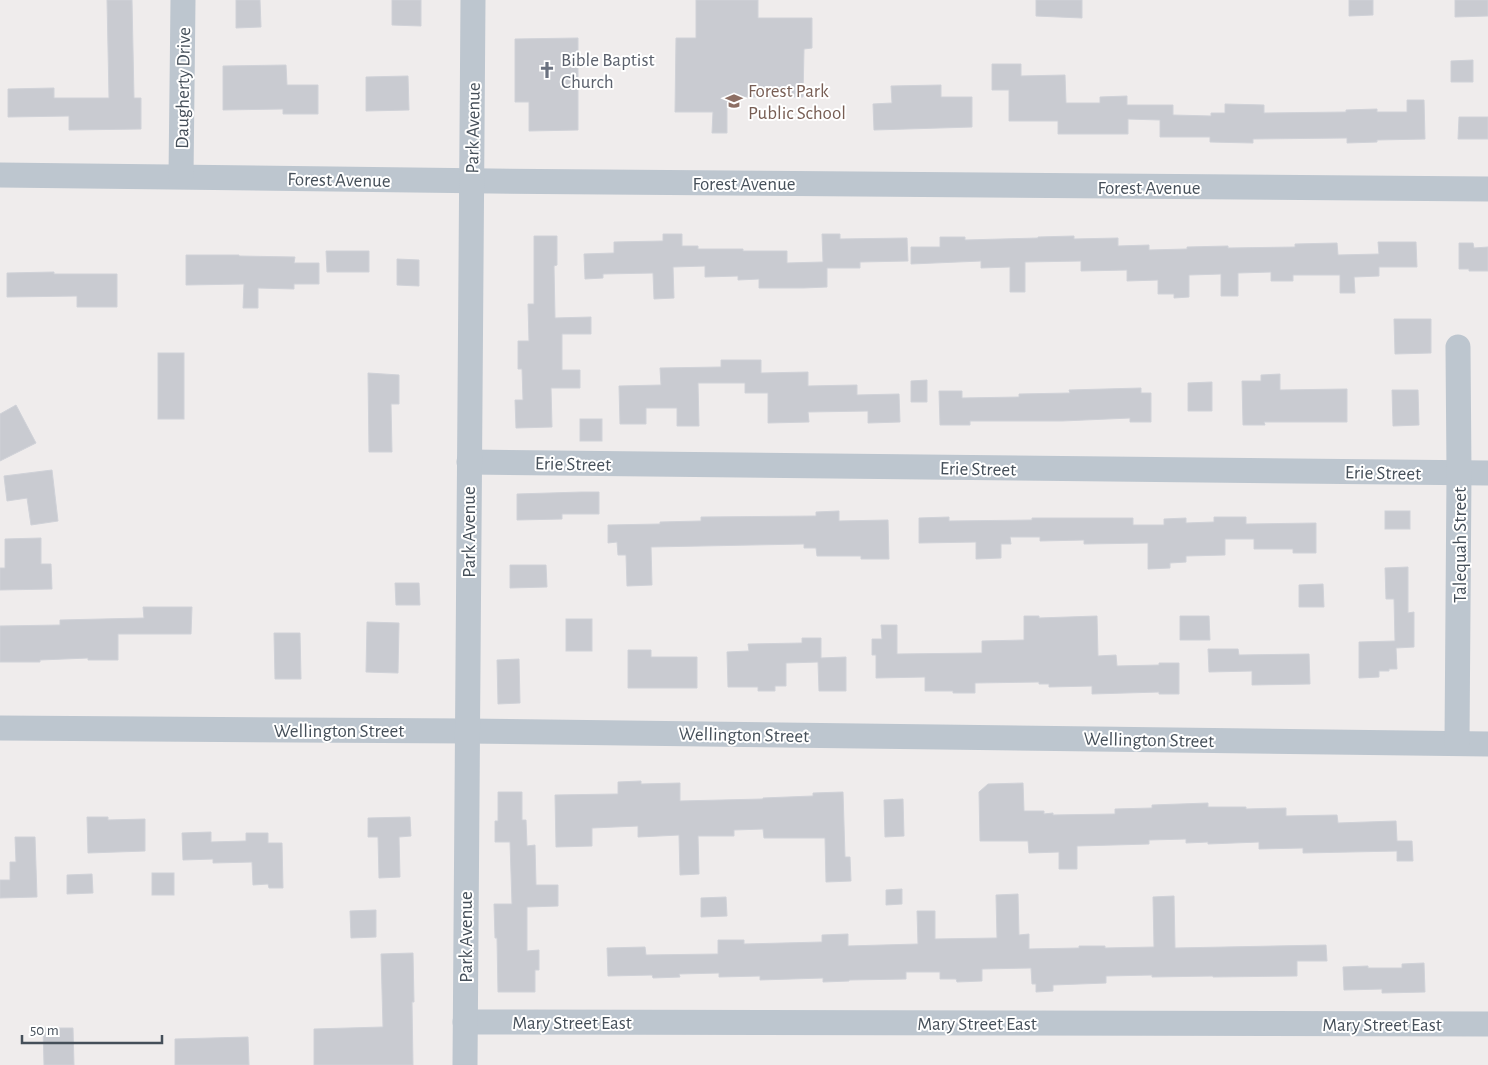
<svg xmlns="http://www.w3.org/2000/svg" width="1488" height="1065" viewBox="0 0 1488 1065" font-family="'Alegreya Sans',sans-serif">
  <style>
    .building { fill: #c9cbd1; stroke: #d0d2d8 }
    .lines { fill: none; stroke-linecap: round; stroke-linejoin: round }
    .minor { stroke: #bdc6cf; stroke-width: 25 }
    .labels { text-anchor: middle; stroke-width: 4; stroke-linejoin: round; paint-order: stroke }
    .worship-label { font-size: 19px; fill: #5b616d; stroke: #fff; text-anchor: start }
    .street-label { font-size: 19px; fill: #454f59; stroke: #fff }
    .education-label { font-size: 19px; fill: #785e54; stroke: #fff; text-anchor: start }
  </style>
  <rect width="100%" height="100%" fill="#efecec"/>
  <g class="building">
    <polygon points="107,0 132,0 134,98 141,98 141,129 69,130 69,116 8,117 8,89 54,88 54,98 109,98"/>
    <polygon points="236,0 260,0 261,27 236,28"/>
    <polygon points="392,0 421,0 421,26 392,25"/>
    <polygon points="696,0 758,0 758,18 812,18 812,48 804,49 803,97 727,97 727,133 712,133 713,112 675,112 676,38 696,38"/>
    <polygon points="1036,0 1082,0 1082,18 1036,16"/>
    <polygon points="1349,0 1373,0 1373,15 1349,16"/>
    <polygon points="1455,0 1488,0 1488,16 1455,17"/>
    <polygon points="578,38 578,130 529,131 529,102 515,102 515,39"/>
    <polygon points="1473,60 1473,82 1451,82 1451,61"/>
    <polygon points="992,64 1021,64 1021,76 1065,75 1066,103 1100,103 1100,97 1127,96 1127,105 1173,105 1173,115 1211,116 1211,113 1225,113 1225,104 1264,105 1264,113 1346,112 1346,110 1377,109 1377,112 1407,112 1407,100 1424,100 1425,139 1377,140 1377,142 1347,143 1347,138 1253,139 1253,143 1210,142 1210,137 1160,137 1160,120 1128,119 1128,134 1058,134 1058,121 1009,121 1009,90 992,90"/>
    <polygon points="286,65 287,85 318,85 318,114 283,114 283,109 223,110 223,66"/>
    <polygon points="408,76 409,110 366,111 366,77"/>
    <polygon points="941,85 941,97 972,97 972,127 874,130 873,104 892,103 891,86"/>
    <polygon points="1459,117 1488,117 1488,139 1458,139"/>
    <polygon points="663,234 682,234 682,246 698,246 698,249 743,249 743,251 787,251 787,263 823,262 822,234 840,234 840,239 907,238 908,261 860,262 860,268 827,268 827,287 803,288 759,288 759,279 738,280 738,276 705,277 705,266 673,267 674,298 654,299 653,273 603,274 603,278 585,279 584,254 614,253 614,242 663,241"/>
    <polygon points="534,236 557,236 557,265 554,266 555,318 591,317 591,334 562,334 562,370 580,370 580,388 551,388 552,427 516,428 515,400 523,400 522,369 518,369 518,341 529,341 528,304 534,304"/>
    <polygon points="1074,236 1074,239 1118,238 1118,246 1149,245 1149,250 1187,249 1187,247 1228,246 1228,248 1295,247 1295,244 1337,243 1338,255 1379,254 1378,242 1416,242 1417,267 1379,267 1379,276 1354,277 1355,293 1340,293 1340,275 1293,275 1293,281 1271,281 1271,272 1238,273 1238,296 1221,296 1221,274 1189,275 1189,297 1174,298 1174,294 1158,294 1158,280 1127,281 1127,270 1081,271 1081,261 1025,262 1025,292 1010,292 1010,267 981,268 981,261 911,264 911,247 940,247 940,237 965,237 965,240 1038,238 1038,237"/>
    <polygon points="1459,243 1473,243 1474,248 1488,247 1488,271 1469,271 1469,269 1459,269"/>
    <polygon points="326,251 369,251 369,272 327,272"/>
    <polygon points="186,255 239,255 239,256 295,257 294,263 319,263 319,284 294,284 294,289 258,288 258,308 243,308 244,284 186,285"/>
    <polygon points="397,259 419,260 419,286 397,285"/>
    <polygon points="54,272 54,274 117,274 117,307 77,307 77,296 7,297 7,273"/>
    <polygon points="1394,319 1431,319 1431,353 1395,354"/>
    <rect x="158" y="353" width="26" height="66"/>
    <polygon points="721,360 761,360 761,373 808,372 808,386 857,385 857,395 899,394 900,422 868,423 868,411 808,412 809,422 768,423 768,393 745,393 745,383 698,383 699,426 677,426 677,408 646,408 646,424 620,424 619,386 661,385 660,368 721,367"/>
    <polygon points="368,373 399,375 399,404 391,404 392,452 369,452"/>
    <polygon points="1280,374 1280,390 1347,389 1347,422 1264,422 1265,425 1243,425 1242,381 1261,381 1261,375"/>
    <polygon points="927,380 927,402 911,402 911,381"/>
    <polygon points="1212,382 1212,411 1188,411 1188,383"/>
    <polygon points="1141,388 1141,393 1151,393 1151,422 1130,422 1130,418 1062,421 970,421 970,425 940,425 939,391 962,391 962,398 1019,397 1019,394 1070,393 1069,390"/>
    <polygon points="1392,390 1418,390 1419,425 1393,426"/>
    <polygon points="16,405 36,443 0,461 0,414"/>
    <rect x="580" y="419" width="22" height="22"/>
    <polygon points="52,470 58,521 31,525 27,498 7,501 4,476"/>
    <polygon points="582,492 599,492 599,514 562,514 562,519 517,520 517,494"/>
    <polygon points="839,511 839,521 888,520 889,559 861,559 861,556 817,556 816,548 804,548 804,544 651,547 652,585 627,586 626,555 618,555 617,542 608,543 608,525 660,524 660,522 701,521 701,517 816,516 816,512"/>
    <rect x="1385" y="511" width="25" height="18"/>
    <polygon points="949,517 949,521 1032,520 1032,518 1133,518 1133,525 1164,525 1164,519 1186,518 1186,523 1214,522 1214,517 1246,517 1246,524 1316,523 1316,553 1293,553 1293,549 1254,549 1254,539 1225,539 1225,555 1186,556 1186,562 1170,563 1170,568 1148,569 1148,543 1084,544 1084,540 1040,541 1040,537 1010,537 1011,544 1001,544 1001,558 976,559 976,542 919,543 919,518"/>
    <polygon points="41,538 41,564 51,564 52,589 0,590 0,568 5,568 5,539"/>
    <polygon points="510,565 546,565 547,587 510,588"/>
    <polygon points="1408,567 1408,613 1414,612 1414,647 1396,648 1397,669 1389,669 1389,671 1379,671 1379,677 1359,678 1359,642 1395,641 1394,599 1386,599 1385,568"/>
    <polygon points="395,583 419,583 420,605 396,605"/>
    <polygon points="1323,584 1324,607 1299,607 1299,585"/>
    <polygon points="143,607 192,607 191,634 118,634 118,660 88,660 88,658 40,660 40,662 0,662 0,626 60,625 60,620 144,618"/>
    <polygon points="1024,616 1039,616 1039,618 1097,616 1098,656 1116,655 1117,666 1159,665 1159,663 1179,663 1179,694 1159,694 1159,692 1092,694 1092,686 1049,687 1049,684 1039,684 1039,682 975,683 975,693 953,693 953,691 925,691 925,677 876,678 876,655 872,655 872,639 882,639 881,625 897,625 897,654 982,653 982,641 1024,640"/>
    <polygon points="1180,616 1209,616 1210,640 1180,640"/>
    <rect x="566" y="619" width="26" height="32"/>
    <polygon points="367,622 399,623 398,673 366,672"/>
    <polygon points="274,633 300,633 301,679 275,679"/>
    <polygon points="802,638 821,638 821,658 846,657 846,691 819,691 818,662 786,663 786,686 775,686 775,691 758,691 758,687 728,687 727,652 749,651 748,644 802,643"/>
    <polygon points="1208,649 1238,649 1239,655 1309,654 1310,684 1252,685 1252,671 1209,672"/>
    <polygon points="628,650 651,650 651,657 697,657 697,688 628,688"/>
    <polygon points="519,659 520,703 498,704 497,660"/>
    <polygon points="641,781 641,784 680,783 680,801 763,799 763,798 813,796 813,793 843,792 845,857 850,857 851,881 826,882 825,838 764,838 763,829 734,830 734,836 698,836 699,874 680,875 679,835 638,837 638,826 592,828 592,846 556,847 555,795 618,794 618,782"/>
    <polygon points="1023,783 1024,811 1044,811 1044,814 1053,813 1053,815 1115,814 1115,809 1152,808 1152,805 1208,803 1208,807 1246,807 1246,809 1286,808 1286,816 1337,815 1338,823 1396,821 1397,841 1412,841 1413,861 1397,861 1397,851 1303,853 1303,848 1259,849 1259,842 1208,844 1208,842 1186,843 1186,839 1149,840 1149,844 1077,846 1077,869 1059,869 1059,852 1029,853 1028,841 980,841 979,792 988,784"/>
    <polygon points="498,792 522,792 522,820 526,820 527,846 535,845 536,885 558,885 558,906 527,907 527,951 539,950 539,970 535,970 535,992 498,992 497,938 495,938 494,904 512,904 510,842 495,842 495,821 498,821"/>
    <polygon points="903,799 904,836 885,837 884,800"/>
    <polygon points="87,817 108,817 108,820 145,819 145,851 88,853"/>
    <polygon points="410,817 411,836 399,837 400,877 379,878 378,837 368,837 368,818"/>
    <polygon points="211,832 211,842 246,841 246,833 268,833 268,843 282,843 283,888 269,888 268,884 253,885 252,862 213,863 213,859 183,860 182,833"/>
    <polygon points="15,837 35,837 37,897 0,898 0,880 10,880 10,862 16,862"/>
    <rect x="152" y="873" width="22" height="22"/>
    <polygon points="92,874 93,893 67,894 67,875"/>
    <polygon points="902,889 902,904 886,905 886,890"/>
    <polygon points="1018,894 1019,935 1029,934 1029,949 1079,948 1079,946 1105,946 1105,948 1154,947 1153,897 1174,896 1175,948 1326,945 1327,961 1297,961 1297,976 1213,977 1213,976 1152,977 1152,975 1106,976 1106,983 1053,985 1053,991 1036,992 1036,984 1032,984 1031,968 982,969 982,981 957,982 956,979 940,979 940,972 906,972 906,979 849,980 849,981 823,982 823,978 760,980 760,976 719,977 719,973 679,974 680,977 653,978 652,975 608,976 607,948 645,947 646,955 718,954 718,940 744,940 744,944 822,942 822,935 848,934 848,946 918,944 917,911 935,911 935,939 997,938 996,895"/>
    <polygon points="726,897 727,916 701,917 701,898"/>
    <polygon points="376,910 376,937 351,938 350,911"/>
    <polygon points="413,953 414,1002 412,1002 413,1065 314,1065 314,1029 383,1027 381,954"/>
    <polygon points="1424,963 1425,992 1382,993 1382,989 1344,990 1343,967 1368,966 1368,968 1402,968 1402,964"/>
    <polygon points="43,1028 73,1028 74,1065 44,1065"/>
    <polygon points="248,1037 249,1065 175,1065 175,1039"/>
  </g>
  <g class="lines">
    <g class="minor">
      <polyline points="0,175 492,181 1488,189"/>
      <polyline points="181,176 183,0"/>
      <polyline points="469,462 1488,473"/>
      <polyline points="0,728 467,731 1488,744"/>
      <polyline points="1457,743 1459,473 1458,347"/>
      <polyline points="465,1022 1488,1024"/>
      <polyline points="465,1065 473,0"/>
    </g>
  </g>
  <defs>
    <g id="church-bare" transform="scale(1.35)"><path d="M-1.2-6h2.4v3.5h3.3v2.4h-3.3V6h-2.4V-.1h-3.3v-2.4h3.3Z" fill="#6b7280" stroke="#fff" stroke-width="2.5" paint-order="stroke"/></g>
    <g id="school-bare" transform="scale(1.35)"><path d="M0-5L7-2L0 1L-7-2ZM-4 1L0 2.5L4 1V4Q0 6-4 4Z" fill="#8d6e63" stroke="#fff" stroke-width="2.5" paint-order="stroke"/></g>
  </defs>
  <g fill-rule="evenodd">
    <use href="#church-bare" x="547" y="70"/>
    <use href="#school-bare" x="734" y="101"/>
  </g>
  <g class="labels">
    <g class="worship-label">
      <text x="561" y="66">Bible Baptist<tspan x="561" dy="22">Church</tspan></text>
    </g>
    <g class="street-label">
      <text transform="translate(182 88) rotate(-89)" y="7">Daugherty Drive</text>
      <text transform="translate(472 128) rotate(-89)" y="7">Park Avenue</text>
      <text transform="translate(339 179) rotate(1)" y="7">Forest Avenue</text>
      <text x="744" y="190">Forest Avenue</text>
      <text x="1149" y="194">Forest Avenue</text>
      <text transform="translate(573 463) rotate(1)" y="7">Erie Street</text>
      <text transform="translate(978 468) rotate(1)" y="7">Erie Street</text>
      <text transform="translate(1383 472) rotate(1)" y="7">Erie Street</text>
      <text transform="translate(468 532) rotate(-90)" y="7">Park Avenue</text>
      <text transform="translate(1459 545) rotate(-90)" y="7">Talequah Street</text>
      <text x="339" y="737">Wellington Street</text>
      <text transform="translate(744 734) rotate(1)" y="7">Wellington Street</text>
      <text transform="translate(1149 739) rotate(1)" y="7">Wellington Street</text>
      <text transform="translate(465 937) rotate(-90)" y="7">Park Avenue</text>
      <text x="572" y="1029">Mary Street East</text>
      <text x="977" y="1030">Mary Street East</text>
      <text x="1382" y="1031">Mary Street East</text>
    </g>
    <g class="education-label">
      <text x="748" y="97">Forest Park<tspan x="748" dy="22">Public School</tspan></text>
    </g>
  </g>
  <path d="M22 1035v8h140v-8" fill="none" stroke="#454f59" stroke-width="2.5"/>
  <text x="30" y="1035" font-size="15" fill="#454f59" stroke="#ffffff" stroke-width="4" paint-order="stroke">50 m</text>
</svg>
